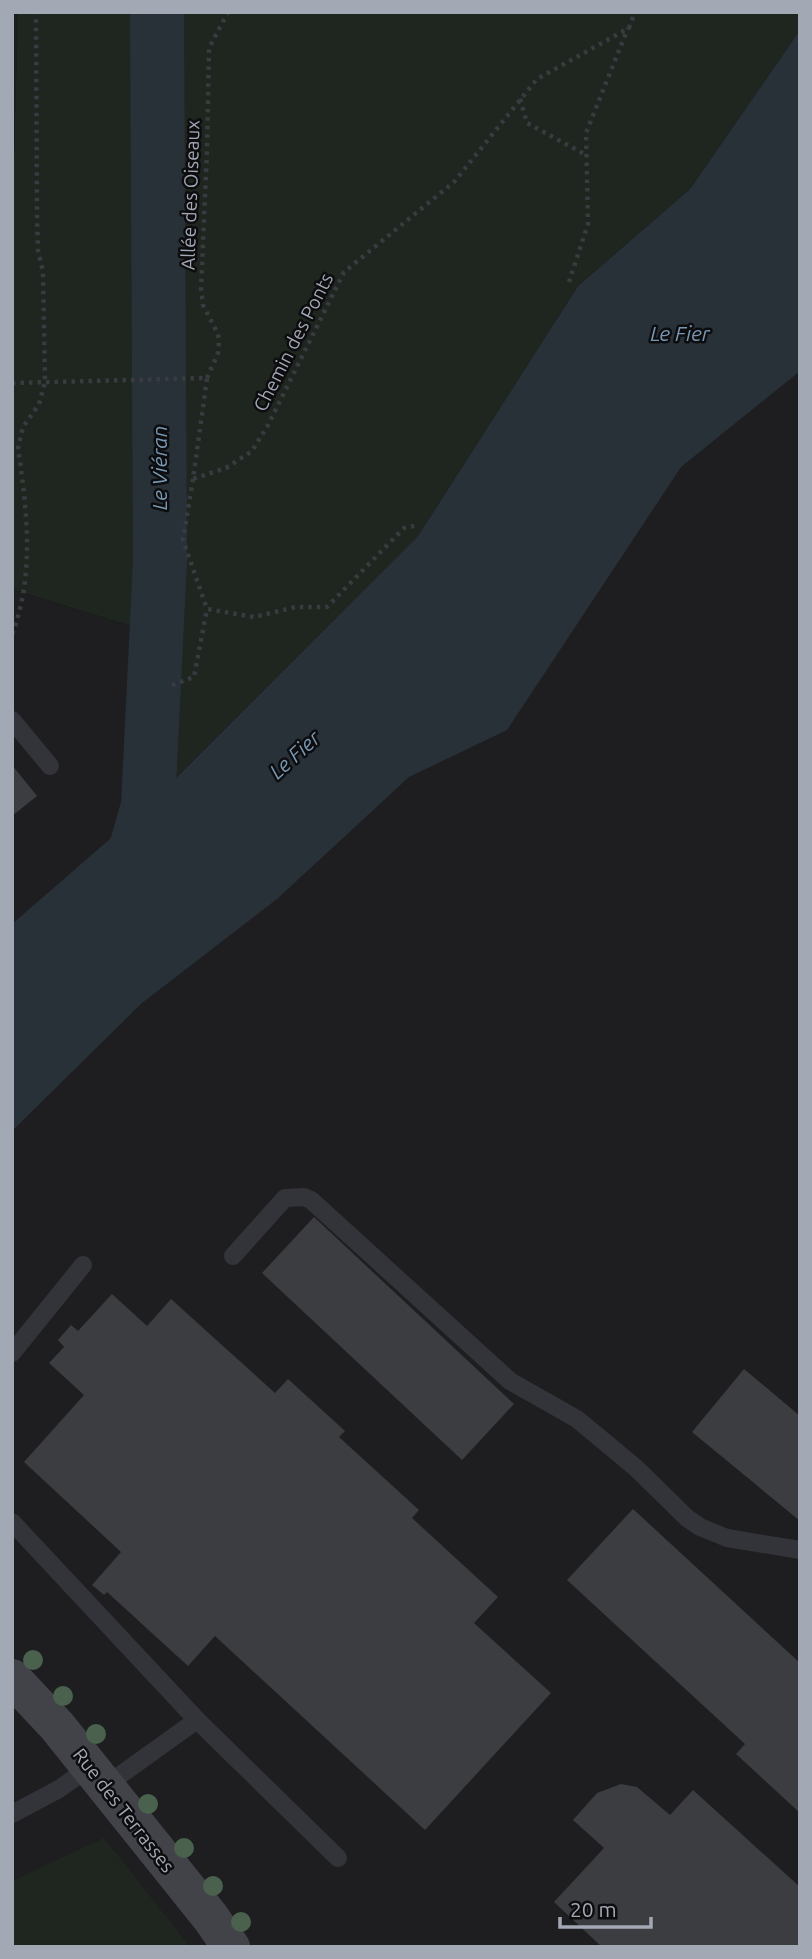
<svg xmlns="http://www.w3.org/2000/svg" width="812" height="1959" viewBox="0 0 812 1959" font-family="Ubuntu,sans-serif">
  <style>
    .built { fill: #1e1e21 }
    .green { fill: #1e261f }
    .water { fill: #283138 }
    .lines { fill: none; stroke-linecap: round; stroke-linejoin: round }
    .river { stroke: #283138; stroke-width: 54 }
    .building { fill: #3c3d41 }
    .path { stroke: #393b40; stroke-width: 4.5; stroke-dasharray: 3.5 5; stroke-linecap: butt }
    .lane { stroke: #333439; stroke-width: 18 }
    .secondary { stroke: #414349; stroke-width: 38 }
    .tree { fill: #4a614d }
    .labels { text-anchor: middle; stroke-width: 5; stroke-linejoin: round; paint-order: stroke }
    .street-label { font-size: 19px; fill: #a3a8b5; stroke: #0d0d0f }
    .water-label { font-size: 21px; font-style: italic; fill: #7797b2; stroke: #0d0d0f }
  </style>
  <rect width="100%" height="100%" fill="#121214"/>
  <g class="built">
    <polygon points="12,12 18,12 12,228"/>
    <polygon points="800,361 800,1947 12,1947 12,589 153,633 153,799 418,536"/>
  </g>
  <g class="green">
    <polygon points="18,12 800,12 800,30 690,189 578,286 418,536 153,800 153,633 12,589 12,228"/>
    <polygon points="104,1838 190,1947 12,1947 12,1881"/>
  </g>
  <polygon class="water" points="800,30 800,371 681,467 507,730 409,777 277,899 142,1003 12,1131 12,924 148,806 418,536 578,286 690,189"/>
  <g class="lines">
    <polyline class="river" points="128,876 148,806 160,560 157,12"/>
  </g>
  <g class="building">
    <polygon points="12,765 37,796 12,816"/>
    <polygon points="314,1217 514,1404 462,1460 262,1273"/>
    <polygon points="112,1294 147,1326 171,1299 275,1393 288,1379 345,1431 339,1437 419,1510 412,1518 498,1597 474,1623 551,1693 425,1830 215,1636 188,1666 107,1592 104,1595 92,1585 121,1552 24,1462 84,1395 49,1363 64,1347 58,1340 71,1325 78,1331"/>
    <polygon points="744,1369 800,1416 800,1521 692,1432"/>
    <polygon points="633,1509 800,1663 800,1813 736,1754 745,1744 567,1580"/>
    <polygon points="621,1784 637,1787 670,1815 693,1790 736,1829 800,1887 800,1947 602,1947 554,1902 604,1848 573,1820 597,1793"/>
  </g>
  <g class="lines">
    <g class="path">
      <polyline points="520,99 527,123 586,155"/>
      <polyline points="569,282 588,224 586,133 628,28"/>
      <polyline points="207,378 218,353 219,342 218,334 203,305 201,289 207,150 209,48 228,12"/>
      <polyline points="12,383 207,378 193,479 226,468 252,451 268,425 344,272 454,182 537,79 629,28 635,12"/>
      <polyline points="193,479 183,540 207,609 254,617 296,607 327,607 404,528 419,525"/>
      <path d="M 12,634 C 35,575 27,510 18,448 L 23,427 L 39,404 L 45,382 L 43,272 L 38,250 L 37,218 L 36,12"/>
      <polyline points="172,685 194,677 207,609"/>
    </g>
    <g class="lane">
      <polyline points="12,720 50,766"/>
      <polyline points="233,1256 285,1198 304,1197 311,1200 510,1381 577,1419 636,1468 687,1518 700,1527 727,1538 800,1550"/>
      <polyline points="12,1353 83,1265"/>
      <polyline points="12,1522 197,1720"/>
      <polyline points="105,1786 197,1720 338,1858"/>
      <polyline points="12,1814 59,1789 90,1767"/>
    </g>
    <polyline class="secondary" points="12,1678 57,1726 211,1918 231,1947"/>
  </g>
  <g class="tree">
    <circle cx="33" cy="1660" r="10"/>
    <circle cx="63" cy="1696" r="10"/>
    <circle cx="96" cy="1734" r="10"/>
    <circle cx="148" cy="1804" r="10"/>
    <circle cx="184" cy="1848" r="10"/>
    <circle cx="213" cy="1886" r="10"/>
    <circle cx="241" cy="1922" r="10"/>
  </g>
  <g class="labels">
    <g class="street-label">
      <text transform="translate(190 195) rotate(-88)" y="7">Allée des Oiseaux</text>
      <text transform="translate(293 342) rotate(-63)" y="7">Chemin des Ponts</text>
      <text transform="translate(124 1810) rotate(52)" y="7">Rue des Terrasses</text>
    </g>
    <g class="water-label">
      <text x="680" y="341">Le Fier</text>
      <text transform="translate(160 468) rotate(-90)" y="7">Le Viéran</text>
      <text transform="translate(295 755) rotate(-42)" y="7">Le Fier</text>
    </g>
  </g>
  <rect width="812" height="1959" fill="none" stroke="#a3a8b5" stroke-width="28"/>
  <path d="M560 1917v10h91v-10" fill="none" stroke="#a3a8b5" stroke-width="3.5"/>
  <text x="570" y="1917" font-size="21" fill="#a3a8b5" stroke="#0d0d0f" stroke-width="5" paint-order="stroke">20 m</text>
</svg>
